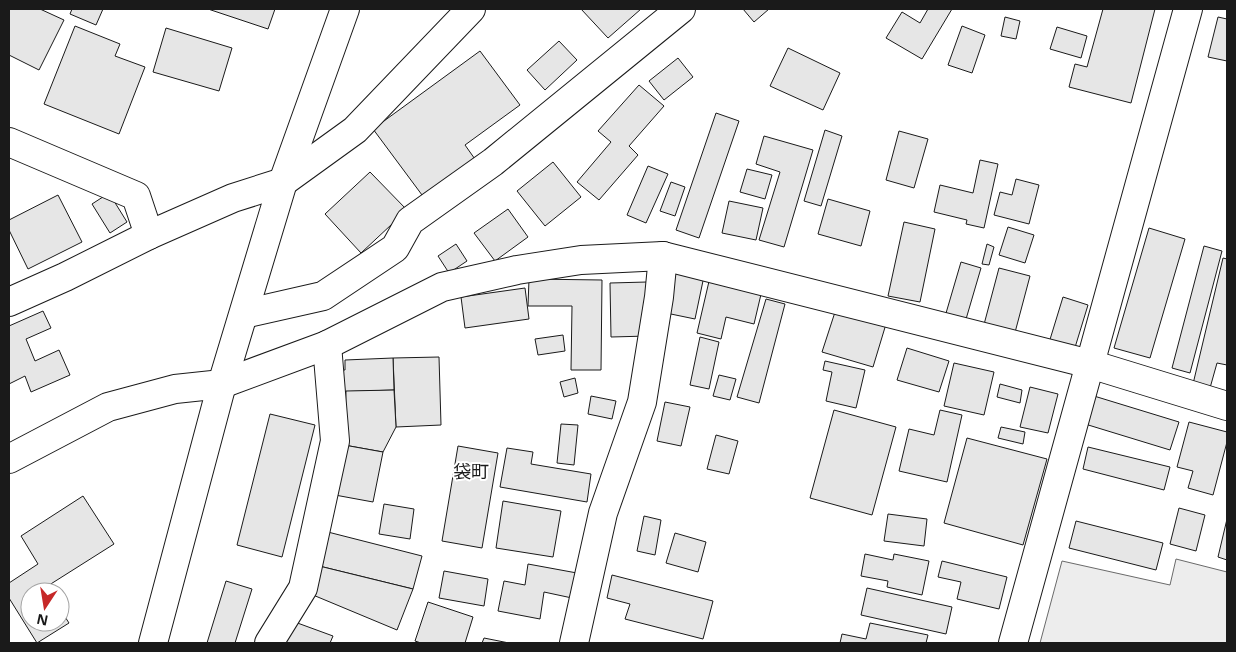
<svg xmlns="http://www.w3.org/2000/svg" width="1236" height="652" viewBox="0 0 1236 652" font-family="'Noto Sans','Noto Sans JP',sans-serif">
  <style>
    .built { fill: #ededed; stroke: #6a6a6a }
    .building { fill: #e6e6e6; stroke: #1a1a1a }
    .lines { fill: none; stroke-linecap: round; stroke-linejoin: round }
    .minor-casing { stroke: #1a1a1a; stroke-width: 30 }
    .minor { stroke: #fff; stroke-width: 28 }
    .labels { text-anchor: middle; stroke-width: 4; stroke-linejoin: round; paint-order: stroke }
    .quarter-label { font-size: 18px; fill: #1a1a1a; stroke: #fff }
  </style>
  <rect width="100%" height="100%" fill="#fff"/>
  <polygon class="built" points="1176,559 1227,572 1227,643 1040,643 1062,561 1170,585"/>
  <g class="building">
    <polygon points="9,9 40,9 64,20 39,70 9,55"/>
    <polygon points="72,9 103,9 96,25 70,14"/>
    <polygon points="208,9 275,9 268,29"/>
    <polygon points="581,9 641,9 608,38"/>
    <polygon points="743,9 769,9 754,22"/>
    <polygon points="928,9 952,9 922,59 886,38 902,12 920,23"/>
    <polygon points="1103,9 1155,9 1131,103 1069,87 1075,64 1087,67"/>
    <polygon points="1005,17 1020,21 1016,39 1001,36"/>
    <polygon points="1218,17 1227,19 1227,61 1208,57"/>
    <polygon points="75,26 120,44 115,56 145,67 119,134 44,104"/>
    <polygon points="962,26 985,35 972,73 948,65"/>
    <polygon points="1057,27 1087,36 1081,58 1050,49"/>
    <polygon points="166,28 232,48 219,91 153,72"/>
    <polygon points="559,41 577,60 545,90 527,70"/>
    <polygon points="788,48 840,73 823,110 770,86"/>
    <polygon points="480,51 520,105 465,145 477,162 425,199 373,129"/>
    <polygon points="678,58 693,77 664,100 649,81"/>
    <polygon points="639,85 664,106 629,146 638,155 599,200 577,182 611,142 598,131"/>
    <polygon points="716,113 739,121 699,238 676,230"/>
    <polygon points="825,130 842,136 821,206 804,201"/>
    <polygon points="899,131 928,139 914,188 886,180"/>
    <polygon points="764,136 813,150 784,247 759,240 780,172 756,164"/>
    <polygon points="980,160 998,164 984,228 966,224 967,220 934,212 940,185 973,193"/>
    <polygon points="553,162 581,197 545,226 517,191"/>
    <polygon points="648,166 668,174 646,223 627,215"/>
    <polygon points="747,169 772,175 765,199 740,192"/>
    <polygon points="370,172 407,210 361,253 325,214"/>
    <polygon points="1016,179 1039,185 1029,224 994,215 1000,192 1012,195"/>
    <polygon points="671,182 685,187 675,216 660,211"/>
    <polygon points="109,193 127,222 110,233 92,204"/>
    <polygon points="58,195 82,242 28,269 9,230 9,220"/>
    <polygon points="828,199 870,211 861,246 818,234"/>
    <polygon points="729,201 763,208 756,240 722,233"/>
    <polygon points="508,209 528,237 495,261 474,233"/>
    <polygon points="904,222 935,229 920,302 888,296"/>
    <polygon points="1008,227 1034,235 1025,263 999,255"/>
    <polygon points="1149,228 1185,239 1150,358 1114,348"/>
    <polygon points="456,244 467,261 449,273 438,256"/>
    <polygon points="987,244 994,247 989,265 982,264"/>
    <polygon points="1204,246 1222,251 1190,373 1172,368"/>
    <polygon points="1223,258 1227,259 1227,365 1217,363 1210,388 1193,384"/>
    <polygon points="961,262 981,268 964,326 944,320"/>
    <polygon points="999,268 1030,276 1013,340 982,332"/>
    <polygon points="675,269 704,276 695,319 666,313"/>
    <polygon points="710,277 762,290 754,324 726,317 721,339 697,333"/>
    <polygon points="529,279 602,280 601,370 571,370 572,306 528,306"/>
    <polygon points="647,282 648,336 611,337 610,283"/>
    <polygon points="525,288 529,319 465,328 461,297"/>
    <polygon points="1063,297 1088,305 1073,354 1048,346"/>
    <polygon points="766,299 785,304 759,403 737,397"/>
    <polygon points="836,309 886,324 873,367 822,352"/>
    <polygon points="43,311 51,328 26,339 35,361 59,350 70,375 31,392 25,376 9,384 9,326"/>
    <polygon points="563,335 565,351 538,355 535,339"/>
    <polygon points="700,337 719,342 709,389 690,385"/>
    <polygon points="907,348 949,361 939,392 897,380"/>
    <polygon points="439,357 441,425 396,427 393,358"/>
    <polygon points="393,358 394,390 335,392 334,370 345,370 345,360"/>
    <polygon points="825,361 865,370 856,408 826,401 832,372 823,370"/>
    <polygon points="954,363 994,372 984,415 944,406"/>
    <polygon points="719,375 736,379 730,400 713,396"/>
    <polygon points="575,378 578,393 564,397 560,382"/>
    <polygon points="1000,384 1022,390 1020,403 997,397"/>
    <polygon points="1030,387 1058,394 1048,433 1020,427"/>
    <polygon points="394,390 396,427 383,452 344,445 346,391"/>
    <polygon points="591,396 616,401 612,419 588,414"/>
    <polygon points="1094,396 1179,422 1170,450 1085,424"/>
    <polygon points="665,402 690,407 681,446 657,441"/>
    <polygon points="834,410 896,427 872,515 810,498"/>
    <polygon points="940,410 962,415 947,482 899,471 909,429 934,435"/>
    <polygon points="270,414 315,425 282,557 237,545"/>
    <polygon points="1189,422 1227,432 1227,442 1213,495 1188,488 1193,471 1177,467"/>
    <polygon points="561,424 578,425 574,465 557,463"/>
    <polygon points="1001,427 1025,432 1023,444 998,438"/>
    <polygon points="716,435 738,441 729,474 707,469"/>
    <polygon points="967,438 1047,459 1023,545 944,523"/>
    <polygon points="344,445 383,452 373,502 324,493"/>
    <polygon points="458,446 498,453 482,548 442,541"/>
    <polygon points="1088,447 1170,467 1164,490 1083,469"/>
    <polygon points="507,448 533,452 531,464 591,474 587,502 500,487"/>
    <polygon points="83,496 114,544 46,587 49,592 30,592 30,622 60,622 60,609 69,623 37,643 9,598 9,583 38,564 21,536"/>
    <polygon points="503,501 561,511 553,557 496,548"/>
    <polygon points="384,504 414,509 410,539 379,534"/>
    <polygon points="1179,508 1205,515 1196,551 1170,544"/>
    <polygon points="888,514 927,519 924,546 884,541"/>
    <polygon points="644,516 661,520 655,555 637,551"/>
    <polygon points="1227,519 1227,560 1218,557"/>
    <polygon points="1076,521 1163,543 1156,570 1069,548"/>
    <polygon points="320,530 422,556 413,589 311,564"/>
    <polygon points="675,533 706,542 698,572 666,563"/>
    <polygon points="865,554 893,560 894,554 929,561 922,595 887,587 888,581 861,576"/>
    <polygon points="942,561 1007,577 999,609 957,599 961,582 938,577"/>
    <polygon points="311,564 413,589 397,630 301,590"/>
    <polygon points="528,564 577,573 572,598 544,592 540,619 498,611 504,581 525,585"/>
    <polygon points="444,571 488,579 484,606 439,598"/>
    <polygon points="612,575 713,601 703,639 625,619 630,604 607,598"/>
    <polygon points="226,581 252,589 235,643 207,643"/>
    <polygon points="867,588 952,607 946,634 861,615"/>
    <polygon points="428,602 473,617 465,643 421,643 415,641"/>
    <polygon points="292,621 333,636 330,643 284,643"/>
    <polygon points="870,623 928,635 926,643 840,643 842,634 866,639"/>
    <polygon points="484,638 509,643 482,643"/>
  </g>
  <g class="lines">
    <g class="minor-casing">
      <g id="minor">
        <polyline points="9,142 136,196 149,235"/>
        <polyline points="9,302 65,277 149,235 233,198 283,182 355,130 471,9"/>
        <polyline points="244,314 323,296 395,248 410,221 493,162 681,9"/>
        <polyline points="9,459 108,407 175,389 222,384 327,345 442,287 517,270 581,260 663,256 1090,364 1227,406"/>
        <polyline points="153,643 222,384 283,182 345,9"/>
        <polyline points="269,643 303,588 335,441 327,345"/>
        <polyline points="574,643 603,513 642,402 659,297 663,256"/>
        <polyline points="1013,643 1188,9"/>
      </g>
    </g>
    <use href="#minor" class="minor"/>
  </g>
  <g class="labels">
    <g class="quarter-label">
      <text x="471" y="478">袋町</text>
    </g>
  </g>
  <rect width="1236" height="652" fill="none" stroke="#1a1a1a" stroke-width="20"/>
  <g transform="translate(45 607) rotate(192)"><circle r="24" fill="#ffffff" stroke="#a3a3a3"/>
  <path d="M0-4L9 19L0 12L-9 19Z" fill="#c62828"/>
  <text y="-8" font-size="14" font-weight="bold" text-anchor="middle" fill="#1a1a1a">N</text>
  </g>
</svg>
